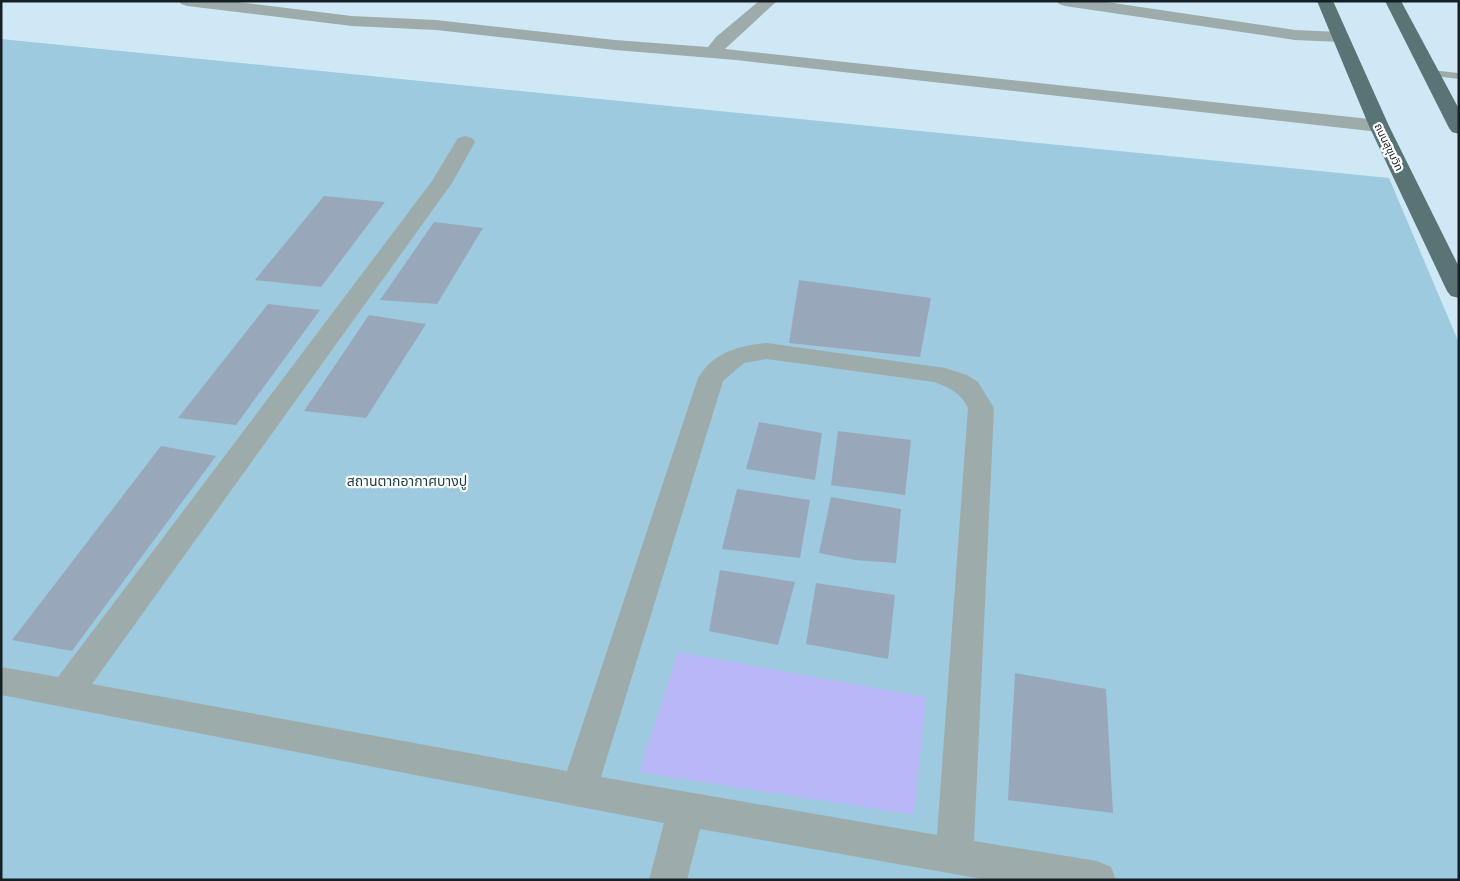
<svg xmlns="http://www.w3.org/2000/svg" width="1460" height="881" viewBox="0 0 1460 881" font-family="Commissioner,'Noto Sans Thai',sans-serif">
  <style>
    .green { fill: #9dcade }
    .water { fill: #b8b8f8 }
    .building { fill: #99a7bb }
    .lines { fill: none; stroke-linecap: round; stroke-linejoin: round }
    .service { fill: #9eabab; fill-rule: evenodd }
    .minor { fill: #9eabab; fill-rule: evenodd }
    .trunk { fill: #597474; fill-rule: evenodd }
    .labels { text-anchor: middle; stroke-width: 4.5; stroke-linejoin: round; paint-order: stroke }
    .far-street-label { font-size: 11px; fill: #162024; stroke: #fff }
    .park-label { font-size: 14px; fill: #173b49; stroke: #fff }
  </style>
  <rect width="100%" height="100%" fill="#cee9f5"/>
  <polygon class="green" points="1,39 1389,178 1459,343 1459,880 1,880"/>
  <polygon class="water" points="678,652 926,697 914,815 639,772"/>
  <g class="building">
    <polygon points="324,196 385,202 321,287 255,280"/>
    <polygon points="434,222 483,228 437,304 380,300"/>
    <polygon points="799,280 931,298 920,357 789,343"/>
    <polygon points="268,304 320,310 236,425 178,418"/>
    <polygon points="369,315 426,324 366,418 304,411"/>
    <polygon points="759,422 822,433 815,480 746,469"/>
    <polygon points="838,431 911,440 905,495 831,485"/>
    <polygon points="161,446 216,456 72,651 12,640"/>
    <polygon points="737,489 810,500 800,558 722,549"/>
    <polygon points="831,497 901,509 896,563 855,560 819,553"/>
    <polygon points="720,570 795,582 778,645 709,631"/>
    <polygon points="816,583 895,595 888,659 806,644"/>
    <polygon points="1015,673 1106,689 1113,813 1008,800"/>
  </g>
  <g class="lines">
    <polygon class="service" points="1430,70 1459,73 1459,79 1426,75 1425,73"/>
    <g class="minor">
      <polygon points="179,1 230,1 352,16 436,20 615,40 708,47 716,37 759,1 777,1 725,49 1379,120 1386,122 1389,126 1386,130 1379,132 736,60 615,50 436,30 352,26 187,6 181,4"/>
      <polygon points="1057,1 1100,1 1295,30 1340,32 1346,33 1349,37 1346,41 1340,42 1295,40 1065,6 1059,4"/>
      <path d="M 465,136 L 472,138 L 475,142 L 452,183 L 92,684 L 567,771 L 698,378 C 714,352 738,346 767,343 L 945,368 L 967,375 L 978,382 L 994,408 L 974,841 L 1097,861 L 1111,867 L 1116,880 L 988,880 L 700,829 L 687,880 L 649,880 L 664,823 L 1,695 L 1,667 L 58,677 L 432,181 L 458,138 ZM 767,359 L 934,382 C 949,387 961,393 968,408 L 937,835 L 601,777 L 723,381 L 744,363 Z"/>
    </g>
    <g class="trunk">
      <polygon points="1317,1 1333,1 1389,126 1459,267 1459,298 1451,296 1447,291 1369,126"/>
      <polygon points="1385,1 1401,1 1459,109 1459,134 1452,132 1449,128"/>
    </g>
  </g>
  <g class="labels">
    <g class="far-street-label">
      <text transform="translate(1389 147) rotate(64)" y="4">ถนนสุขุมวิท</text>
    </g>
    <g class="park-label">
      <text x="407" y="486">สถานตากอากาศบางปู</text>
    </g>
  </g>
  <rect width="1460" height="881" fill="none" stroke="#162024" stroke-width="5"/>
</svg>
